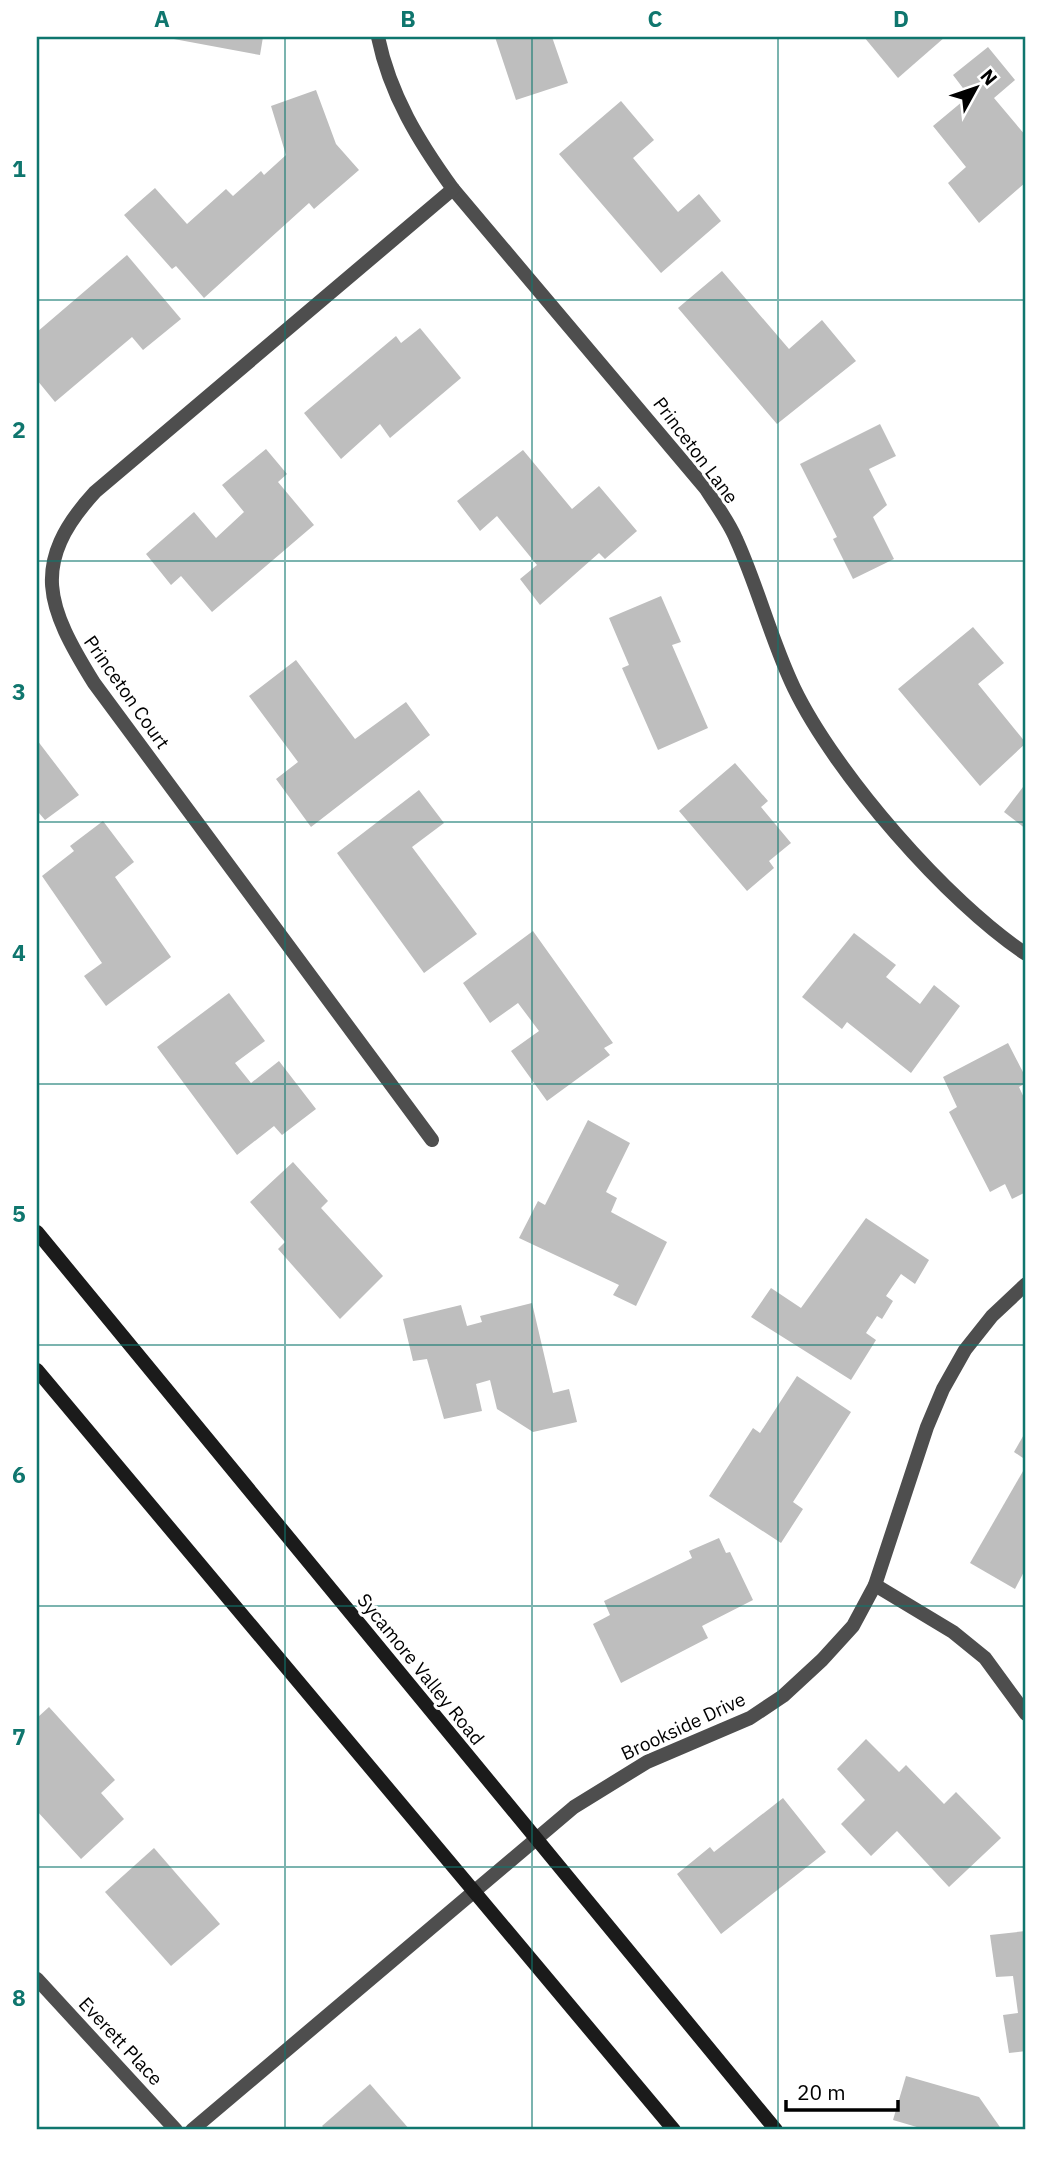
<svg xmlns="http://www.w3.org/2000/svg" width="1063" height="2167" viewBox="0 0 1063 2167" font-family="'IBM Plex Sans',sans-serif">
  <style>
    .building { fill: #bebebe }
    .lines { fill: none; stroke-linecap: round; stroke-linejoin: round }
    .street { stroke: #4e4e4e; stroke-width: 14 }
    .secondary { stroke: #1b1b1b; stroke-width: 14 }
    .grid { fill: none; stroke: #0f766e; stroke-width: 2; stroke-opacity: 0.55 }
    .labels { text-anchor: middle; stroke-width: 6; stroke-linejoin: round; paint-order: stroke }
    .street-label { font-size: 19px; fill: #000; stroke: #fff }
    .neatline { fill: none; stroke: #0f766e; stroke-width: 2.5 }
    .grid-label { font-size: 23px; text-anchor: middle; font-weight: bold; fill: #0f766e }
  </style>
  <rect width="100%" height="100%" fill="#fff"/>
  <g class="building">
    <polygon points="163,37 263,37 260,55"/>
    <polygon points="495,37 552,37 568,83 516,100"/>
    <polygon points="864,37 945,37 898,78"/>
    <polygon points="988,47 1015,80 994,98 1026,136 1026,182 979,223 948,183 966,167 933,126 969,96 953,75"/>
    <polygon points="316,90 336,144 359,170 314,209 309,203 204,298 176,266 172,269 124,215 155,188 187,224 226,189 233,196 261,171 264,175 286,155 271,106"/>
    <polygon points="621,101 654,140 633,158 678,212 699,194 721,221 661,273 559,154"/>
    <polygon points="127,255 181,319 143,350 132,337 55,402 37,380 37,332"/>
    <polygon points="722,271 789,349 822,320 856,361 777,424 678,308"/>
    <polygon points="420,328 461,378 390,438 380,424 341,459 304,413 396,336 401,343"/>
    <polygon points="880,424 896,456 869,469 887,505 873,517 894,559 853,579 833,539 837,537 800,464"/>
    <polygon points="266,449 287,474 278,482 314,525 212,612 181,576 171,585 146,554 194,512 216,538 244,512 222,485"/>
    <polygon points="523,450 572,509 599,486 637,531 605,559 599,553 540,605 520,579 537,565 497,516 480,531 457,501"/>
    <polygon points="661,596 681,642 672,645 708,728 658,750 622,668 629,665 609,618"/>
    <polygon points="973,627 1004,663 978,684 1026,743 980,786 898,689"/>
    <polygon points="296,660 355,739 406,702 430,735 311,827 276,779 298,762 249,696"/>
    <polygon points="37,740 79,795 45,820 39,813 37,815"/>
    <polygon points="735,763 768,801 761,807 791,843 769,861 774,868 747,891 679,811"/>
    <polygon points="1026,783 1026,829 1004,812"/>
    <polygon points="419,790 444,823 412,847 477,934 424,973 337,853"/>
    <polygon points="103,821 134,862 115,877 171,957 106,1006 84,976 102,963 42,876 74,851 70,846"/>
    <polygon points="533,931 613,1043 604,1048 610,1055 547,1101 511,1051 539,1031 518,1003 490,1023 463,983"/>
    <polygon points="854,933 896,965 886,977 920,1004 934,985 960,1006 911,1073 847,1022 842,1029 802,997"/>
    <polygon points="229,993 265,1041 235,1063 251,1083 279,1061 316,1109 282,1135 274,1126 237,1155 157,1047"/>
    <polygon points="1008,1043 1026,1078 1026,1083 1019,1087 1026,1102 1026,1192 1012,1199 1005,1184 990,1192 949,1112 957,1107 943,1077"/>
    <polygon points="588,1120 630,1143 606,1192 617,1198 611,1212 667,1242 636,1306 613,1295 619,1285 519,1238 538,1201 545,1205"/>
    <polygon points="293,1162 328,1201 321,1208 383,1276 340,1319 278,1249 285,1242 250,1202"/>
    <polygon points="866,1218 929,1260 915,1284 901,1274 886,1296 893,1301 882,1319 877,1316 866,1333 876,1340 851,1380 751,1317 771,1288 801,1308"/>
    <polygon points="532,1303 553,1393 569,1389 577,1422 533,1432 497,1409 490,1380 476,1384 482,1411 444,1419 427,1359 413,1361 403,1319 461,1305 467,1326 482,1322 480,1316"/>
    <polygon points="797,1376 851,1412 793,1502 803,1509 781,1543 709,1496 753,1428 760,1433"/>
    <polygon points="1026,1431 1026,1460 1014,1452"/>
    <polygon points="1026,1466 1026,1568 1015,1589 970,1563"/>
    <polygon points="719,1538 726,1553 730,1552 753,1600 702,1626 708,1638 621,1683 593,1624 610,1615 604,1601 692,1558 689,1551"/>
    <polygon points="49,1707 115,1780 101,1793 124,1819 81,1859 37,1811 37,1718"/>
    <polygon points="866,1739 899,1772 906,1765 944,1804 956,1792 1001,1838 949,1887 897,1831 871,1856 841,1824 865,1800 837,1769"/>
    <polygon points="783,1798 826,1852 721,1934 677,1874 710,1847 714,1852"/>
    <polygon points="154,1848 220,1924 171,1966 105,1892"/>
    <polygon points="1026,1931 1026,2051 1009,2053 1003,2015 1018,2013 1013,1976 996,1977 990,1935"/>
    <polygon points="906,2076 979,2097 1002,2130 927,2130 893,2120"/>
    <polygon points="370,2084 410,2130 326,2130 322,2126"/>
  </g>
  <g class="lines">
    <g class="street">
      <path d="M 378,37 C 390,95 419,142 453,189 L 706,489 C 716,505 729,522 736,539 C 758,587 771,640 794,688 C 835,773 947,902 1026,954"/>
      <path d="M 432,1140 L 94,683 C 47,607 29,564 95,492 L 453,189"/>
      <polyline points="875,1585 953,1632 985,1658 1026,1714"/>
      <polyline points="37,1979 176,2130"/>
      <polyline points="192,2130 574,1807 647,1762 750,1718 783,1696 822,1660 853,1626 875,1585 927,1427 943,1389 965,1350 992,1316 1026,1284"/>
    </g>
    <g class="secondary">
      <polyline points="37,1232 776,2130"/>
      <polyline points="37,1370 674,2130"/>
    </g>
  </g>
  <path class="grid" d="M 285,37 L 285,2130M 532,37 L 532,2130M 778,37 L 778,2130M 37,300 L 1026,300M 37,561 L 1026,561M 37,822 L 1026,822M 37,1084 L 1026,1084M 37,1345 L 1026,1345M 37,1606 L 1026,1606M 37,1867 L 1026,1867"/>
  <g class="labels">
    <g class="street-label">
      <text transform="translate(696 450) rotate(53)" y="7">Princeton Lane</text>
      <text transform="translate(127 692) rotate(55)" y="7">Princeton Court</text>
      <text transform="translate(421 1669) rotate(51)" y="7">Sycamore Valley Road</text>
      <text transform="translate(683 1726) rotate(-25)" y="7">Brookside Drive</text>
      <text transform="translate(121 2041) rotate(47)" y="7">Everett Place</text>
    </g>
  </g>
  <rect width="1063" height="2167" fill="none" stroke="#ffffff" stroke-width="77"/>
  <g transform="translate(976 88) rotate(50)" stroke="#ffffff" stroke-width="5" paint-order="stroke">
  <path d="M0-5L12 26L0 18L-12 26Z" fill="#000000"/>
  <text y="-10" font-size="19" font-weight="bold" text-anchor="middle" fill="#000000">N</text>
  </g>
  <path d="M786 2100v10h112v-10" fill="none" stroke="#000000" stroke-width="3.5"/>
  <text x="797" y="2100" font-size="21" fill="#000000" stroke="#ffffff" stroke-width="5" paint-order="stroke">20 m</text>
  <rect x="38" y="38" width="986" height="2090" class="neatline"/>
  <g class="grid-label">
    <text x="162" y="27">A</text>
    <text x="408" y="27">B</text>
    <text x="655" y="27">C</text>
    <text x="901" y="27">D</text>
    <text x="19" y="177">1</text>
    <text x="19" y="438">2</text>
    <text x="19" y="700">3</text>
    <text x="19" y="961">4</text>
    <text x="19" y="1222">5</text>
    <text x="19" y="1483">6</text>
    <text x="19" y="1745">7</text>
    <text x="19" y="2006">8</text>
  </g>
</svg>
